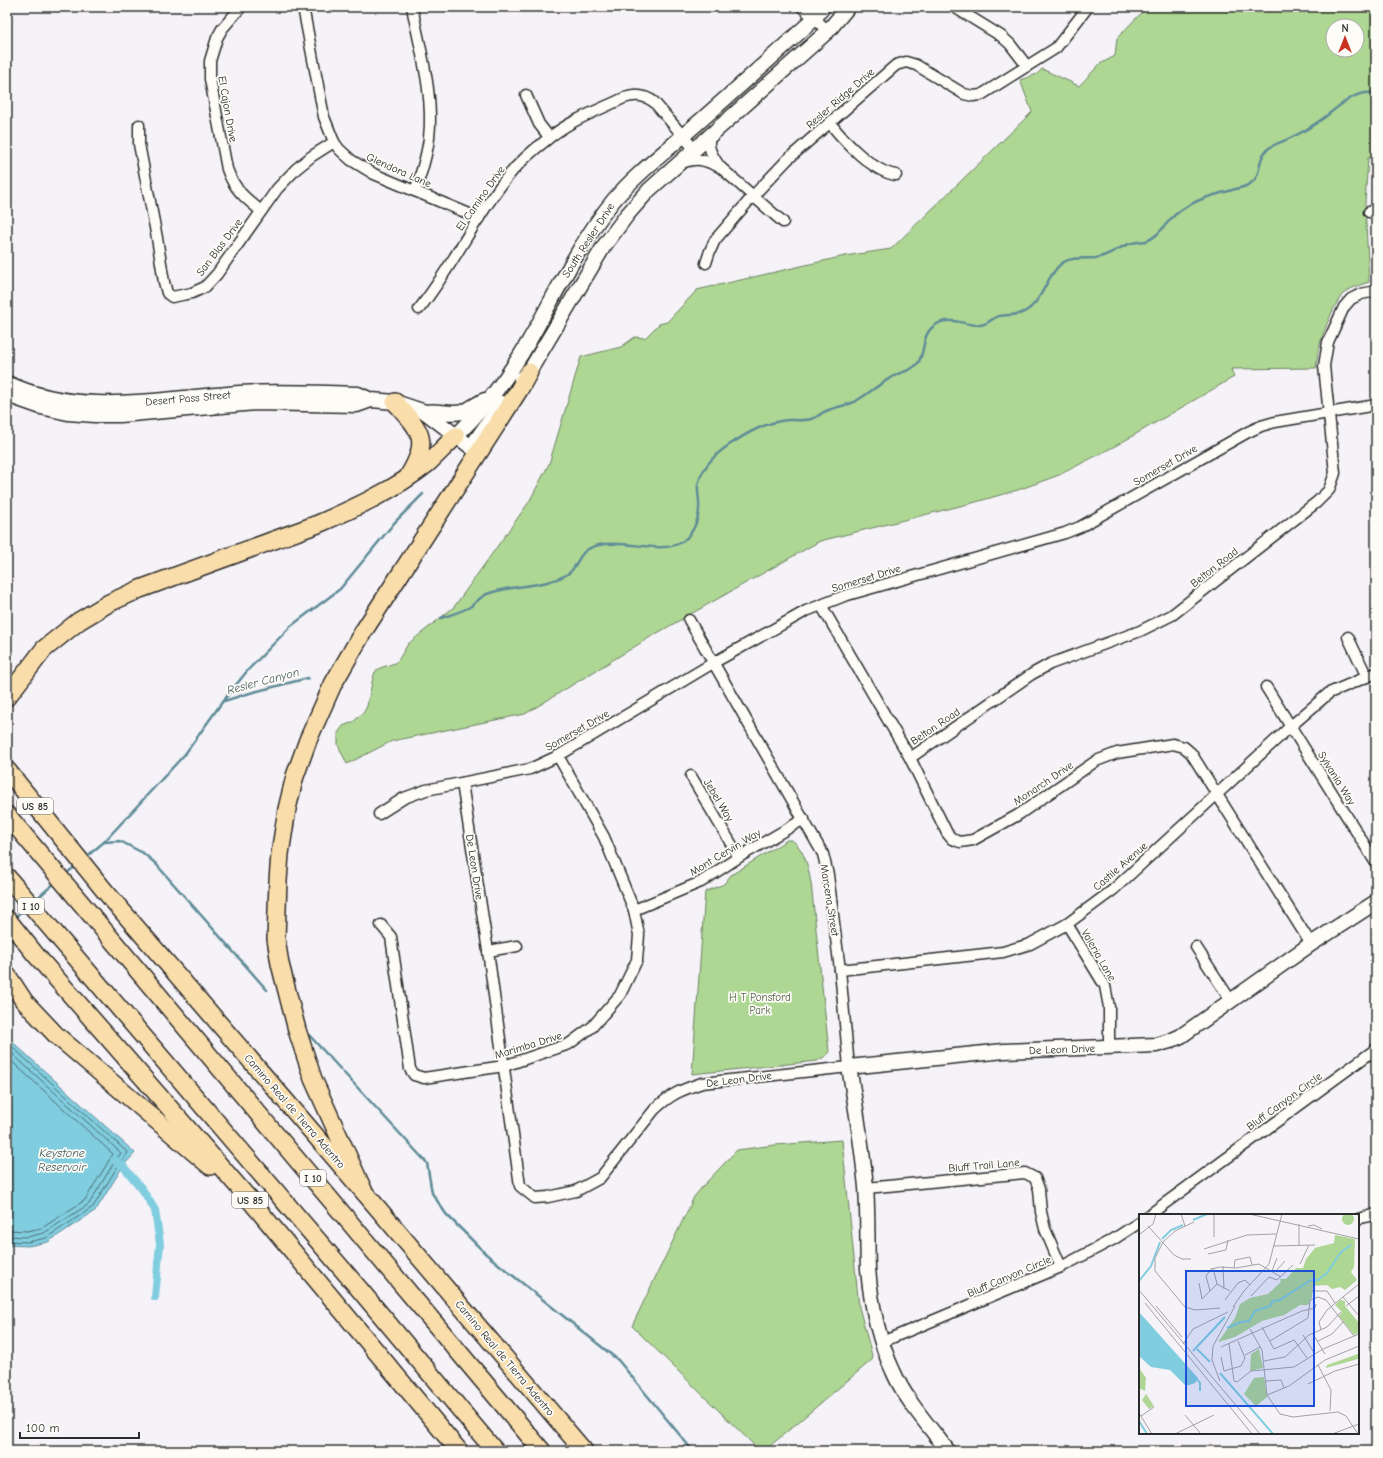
<svg xmlns="http://www.w3.org/2000/svg" width="1383" height="1458" viewBox="0 0 1383 1458" font-family="'Comic Neue',sans-serif">
  <style>
    .green { fill: #aed794; stroke: #6c8160; fill-rule: evenodd }
    .water { fill: #80cddf; stroke: #5e8c97 }
    .lines { fill: none; stroke-linecap: round; stroke-linejoin: round }
    .shore { stroke: #4d6c73; stroke-width: 1 }
    .stream { stroke: #5e8c97; stroke-width: 2.5 }
    .canal { stroke: #80cddf; stroke-width: 8 }
    .street-casing { stroke: #2b2b2b; stroke-width: 13 }
    .secondary-casing { stroke: #2b2b2b; stroke-width: 17 }
    .highway-casing { stroke: #2b2b2b; stroke-width: 20 }
    .street { stroke: #fdfcf7; stroke-width: 10 }
    .secondary { stroke: #fdfcf7; stroke-width: 14 }
    .highway { stroke: #f9ddab; stroke-width: 17 }
    .labels { text-anchor: middle; stroke-width: 3.5; stroke-linejoin: round; paint-order: stroke }
    .shield { fill: #fdfcf7; stroke: #6a6a68; stroke-width: 1 }
    .shield-label { font-size: 10px; font-weight: bold; fill: #2b2b2b }
    .street-label { font-size: 11px; fill: #2b2b2b; stroke: #fdfcf7 }
    .park-label { font-size: 11px; fill: #525f4a; stroke: #fdfcf7 }
    .water-label { font-size: 12px; font-style: italic; fill: #445c61; stroke: #fdfcf7 }
    .inset-river { fill: none; stroke: #80cddf; stroke-width: 2 }
    .inset-road { fill: none; stroke: #a4a2a6; stroke-width: 1 }
    .view { fill: #1d4ed8; fill-opacity: 0.15; stroke: #1d4ed8; stroke-width: 2 }
    .inset-edge { fill: none; stroke: #2b2b2b; stroke-width: 2 }
  </style>
  <rect width="100%" height="100%" fill="#f5f2f8"/>
  <filter id="ink" filterUnits="userSpaceOnUse"><feTurbulence type="fractalNoise" baseFrequency=".025" numOctaves="2"/><feDisplacementMap in="SourceGraphic" scale="8" xChannelSelector="R" yChannelSelector="G"/><feConvolveMatrix kernelMatrix="1 2 1 2 8 2 1 2 1" color-interpolation-filters="sRGB"/></filter>
  <g filter="url(#ink)">
    <g class="green">
      <path d="M 1147,7 L 1376,7 L 1376,157 L 1368,158 L 1365,203 L 1369,282 C 1360,285 1350,288 1343,294 C 1334,303 1320,340 1318,352 C 1317,357 1317,363 1316,368 L 1231,369 L 1234,377 L 1117,445 L 1059,475 L 1021,489 L 976,502 L 820,541 L 652,636 L 525,714 L 392,741 L 347,764 L 338,745 L 338,733 L 343,726 L 353,722 L 364,712 L 367,706 L 373,678 L 375,672 L 380,668 L 395,663 L 399,659 L 408,644 L 454,607 L 529,502 L 549,464 L 581,357 L 621,347 L 635,337 L 645,338 L 659,324 L 667,322 L 697,290 L 845,256 L 891,249 L 1032,112 L 1020,80 L 1037,74 L 1042,69 L 1079,86 L 1100,64 L 1115,56 L 1117,38 ZM 1333,26 L 1357,26 L 1357,50 L 1333,50 Z"/>
      <path d="M 787,840 L 792,840 C 805,850 808,867 811,883 L 829,1051 L 826,1056 L 817,1061 L 692,1074 L 705,892 L 724,884 L 731,875 Z"/>
      <polygon points="842,1140 859,1307 873,1359 764,1451 760,1451 632,1326 694,1197 703,1186 737,1150 775,1145"/>
    </g>
    <polygon class="water" points="7,1037 135,1153 123,1166 96,1210 48,1242 28,1246 7,1245"/>
    <g class="lines">
      <g class="shore">
        <polyline points="7,1042 128,1153 119,1164 93,1207 46,1238 28,1242 7,1241"/>
        <polyline points="7,1049 121,1153 115,1161 89,1204 44,1233 27,1237 7,1236"/>
        <polyline points="7,1057 113,1154 85,1200 42,1228 27,1231 7,1230"/>
      </g>
      <g class="stream">
        <path d="M 441,618 C 450,615 460,612 468,608 C 475,604 480,597 487,594 C 513,584 542,588 566,575 C 580,568 575,550 599,545 C 624,539 660,554 680,543 C 691,537 699,521 699,508 C 700,501 697,493 698,485 C 702,467 714,455 729,445 C 747,433 766,422 788,420 C 795,420 804,421 811,419 C 818,418 820,413 826,411 C 835,407 845,406 854,402 C 869,394 882,381 898,374 C 906,371 912,370 918,363 C 926,351 921,335 934,326 C 949,315 963,325 979,325 C 988,325 991,318 999,316 C 1007,314 1015,316 1022,313 C 1043,304 1045,276 1062,263 C 1072,256 1085,259 1096,258 C 1108,256 1118,248 1129,244 C 1134,242 1140,242 1146,241 C 1159,237 1166,222 1176,214 C 1192,201 1209,196 1229,191 C 1234,189 1241,188 1246,186 C 1263,179 1256,164 1265,152 C 1271,144 1281,143 1290,138 C 1302,133 1314,125 1325,117 C 1334,110 1343,102 1353,97 C 1360,93 1368,92 1376,93"/>
        <polyline points="224,701 250,693 308,678"/>
        <polyline points="104,842 120,841 143,853 155,863 267,990"/>
        <polyline points="86,857 104,842 185,754 223,701 248,670 291,626 340,589 395,522 423,494"/>
        <polyline points="64,875 76,866"/>
        <polyline points="35,900 56,882"/>
        <polyline points="14,918 25,908"/>
        <polyline points="309,1035 427,1163 432,1193 446,1214 486,1254 618,1360 693,1451"/>
      </g>
      <polyline class="canal" points="114,1160 123,1166 142,1189 155,1210 160,1244 155,1297"/>
      <g class="street-casing">
        <g id="street">
          <path d="M 241,7 L 222,29 L 217,38 L 210,61 L 210,79 L 227,169 C 234,189 244,197 261,211"/>
          <polyline points="303,7 324,117 334,142 339,149 351,160 374,174 479,218"/>
          <path d="M 412,7 C 420,49 434,94 429,138 C 427,156 421,174 415,191"/>
          <polyline points="802,7 828,31"/>
          <polyline points="954,7 1001,36 1010,44 1027,66"/>
          <polyline points="526,95 539,124 549,137"/>
          <path d="M 830,123 C 844,141 873,172 896,175"/>
          <polyline points="139,125 139,144 157,238 164,282 167,293 172,297 192,293 205,287 217,274 277,189 296,169 312,156 334,142"/>
          <path d="M 710,136 C 706,148 714,158 720,167 L 783,222"/>
          <path d="M 682,163 C 698,157 704,160 720,167"/>
          <polyline points="1369,212 1376,211"/>
          <polyline points="706,263 710,251 715,240 753,196 788,159 896,65 906,62 916,65 964,94 973,96 981,95 1056,48 1088,7"/>
          <path d="M 419,309 C 451,269 473,221 505,180 C 517,164 533,150 549,138 C 571,120 599,110 624,98 C 635,94 645,95 654,102 L 695,150"/>
          <polyline points="821,605 910,758 947,833 952,839 960,842 973,840 1018,815 1096,761 1117,753 1173,744 1184,747 1191,753 1311,944"/>
          <polyline points="1348,637 1367,677"/>
          <polyline points="1266,687 1376,863"/>
          <polyline points="910,758 1032,674 1050,664 1140,631 1172,615 1317,502 1329,490 1335,473 1324,366 1328,342 1344,307 1351,299 1361,294 1376,291"/>
          <polyline points="691,776 739,857"/>
          <path d="M 462,783 L 488,951 L 520,1186 L 535,1198 L 548,1197 L 576,1191 L 600,1178 L 655,1109 C 671,1094 681,1090 702,1083 L 849,1067 L 840,970 L 828,875 L 823,854 L 689,620"/>
          <polyline points="379,814 404,798 426,790 530,769 558,756 713,663 806,611 844,596 1065,533 1080,527 1248,432 1261,426 1275,422 1376,405"/>
          <polyline points="634,910 701,882 739,857 804,819"/>
          <polyline points="1067,924 1105,986 1109,1007 1109,1047"/>
          <polyline points="381,925 391,937 410,1069 414,1075 424,1078 504,1066 569,1044 592,1027 620,995 637,960 639,935 634,910 604,837 558,756"/>
          <polyline points="1196,947 1231,1001"/>
          <polyline points="488,951 517,946"/>
          <polyline points="840,970 1003,952 1030,944 1067,924 1113,890 1291,726 1329,693 1376,673"/>
          <polyline points="866,1188 1025,1173 1035,1178 1039,1189 1041,1212 1045,1229 1061,1267"/>
          <polyline points="1149,1215 1376,1049"/>
          <polyline points="1358,1219 1376,1214"/>
          <polyline points="882,1342 1061,1267 1114,1239 1140,1222"/>
        </g>
      </g>
      <g class="secondary-casing">
        <g id="secondary">
          <polyline points="521,379 529,372 604,246 627,215 649,190 828,31 848,7"/>
          <path d="M 7,383 C 81,418 162,398 240,393 C 279,391 319,393 358,394 L 371,400 L 395,402 L 425,412 L 471,447 L 502,403"/>
          <polyline points="7,395 41,407 68,413 95,415 120,415 255,403 357,405 371,400"/>
          <path d="M 426,412 C 438,410 450,415 463,412 C 471,409 477,403 485,400"/>
          <path d="M 456,436 C 485,408 509,376 529,341 C 556,294 579,243 613,201 C 634,176 659,157 684,135 C 728,97 771,58 814,19 L 823,7"/>
          <path d="M 948,1451 C 929,1426 906,1401 893,1371 C 878,1339 871,1304 868,1269 C 867,1241 868,1214 866,1187 C 862,1146 856,1107 849,1067 L 1004,1051 L 1156,1045 L 1170,1041 L 1181,1036 L 1311,944 L 1376,902"/>
        </g>
      </g>
      <g class="highway-casing">
        <g id="highway">
          <path d="M 395,402 C 420,430 431,439 409,475"/>
          <path d="M 7,697 L 44,649 L 79,621 L 109,603 L 140,589 L 318,524 C 355,508 396,489 427,464 C 437,455 446,445 456,436"/>
          <polyline points="7,770 104,890 364,1192 584,1451"/>
          <polyline points="7,815 542,1451"/>
          <polyline points="7,877 355,1284 495,1451"/>
          <polyline points="7,919 35,954 250,1200 459,1451"/>
          <polyline points="7,975 24,1001 56,1035 210,1166"/>
          <polyline points="364,1192 313,1079 297,1030 280,964 276,939 278,881 280,854 287,809 295,776 308,740 333,684 363,632 519,390 529,372"/>
        </g>
      </g>
      <use href="#street" class="street"/>
      <use href="#secondary" class="secondary"/>
      <use href="#highway" class="highway"/>
    </g>
  </g>
  <g class="labels">
    <g class="shield">
      <rect x="17" y="798" width="36" height="16" rx="3"/>
      <rect x="18" y="898" width="26" height="16" rx="3"/>
      <rect x="300" y="1170" width="26" height="16" rx="3"/>
      <rect x="232" y="1192" width="36" height="16" rx="3"/>
    </g>
    <g class="shield-label">
      <text x="35" y="810">US 85</text>
      <text x="31" y="910">I 10</text>
      <text x="313" y="1182">I 10</text>
      <text x="250" y="1204">US 85</text>
    </g>
    <g class="street-label">
      <text transform="translate(840 98) rotate(-41)" y="4">Resler Ridge Drive</text>
      <text transform="translate(228 109) rotate(80)" y="4">El Cajon Drive</text>
      <text transform="translate(399 170) rotate(24)" y="4">Glendora Lane</text>
      <text transform="translate(480 198) rotate(-55)" y="4">El Camino Drive</text>
      <text transform="translate(588 240) rotate(-57)" y="4">South Resler Drive</text>
      <text transform="translate(219 247) rotate(-53)" y="4">San Blas Drive</text>
      <text transform="translate(188 398) rotate(-5)" y="4">Desert Pass Street</text>
      <text transform="translate(1165 465) rotate(-30)" y="4">Somerset Drive</text>
      <text transform="translate(1214 567) rotate(-38)" y="4">Belton Road</text>
      <text transform="translate(866 578) rotate(-17)" y="4">Somerset Drive</text>
      <text transform="translate(935 726) rotate(-34)" y="4">Belton Road</text>
      <text transform="translate(577 730) rotate(-30)" y="4">Somerset Drive</text>
      <text transform="translate(1337 778) rotate(58)" y="4">Sylvania Way</text>
      <text transform="translate(1043 783) rotate(-34)" y="4">Monarch Drive</text>
      <text transform="translate(719 800) rotate(59)" y="4">Jebel Way</text>
      <text transform="translate(725 852) rotate(-31)" y="4">Mont Cervin Way</text>
      <text transform="translate(1120 866) rotate(-41)" y="4">Castile Avenue</text>
      <text transform="translate(475 867) rotate(81)" y="4">De Leon Drive</text>
      <text transform="translate(830 900) rotate(81)" y="4">Marcena Street</text>
      <text transform="translate(1099 955) rotate(60)" y="4">Valeria Lane</text>
      <text transform="translate(528 1045) rotate(-17)" y="4">Marimba Drive</text>
      <text transform="translate(1062 1049) rotate(-2)" y="4">De Leon Drive</text>
      <text transform="translate(739 1079) rotate(-7)" y="4">De Leon Drive</text>
      <text transform="translate(1284 1101) rotate(-36)" y="4">Bluff Canyon Circle</text>
      <text transform="translate(295 1111) rotate(49)" y="4">Camino Real de Tierra Adentro</text>
      <text transform="translate(984 1165) rotate(-5)" y="4">Bluff Trail Lane</text>
      <text transform="translate(1009 1276) rotate(-23)" y="4">Bluff Canyon Circle</text>
      <text transform="translate(505 1358) rotate(50)" y="4">Camino Real de Tierra Adentro</text>
    </g>
    <g class="park-label">
      <text x="760" y="1001">H T Ponsford<tspan x="760" dy="13">Park</tspan></text>
    </g>
    <g class="water-label">
      <text transform="translate(263 681) rotate(-15)" y="4">Resler Canyon</text>
      <text x="62" y="1157">Keystone<tspan x="62" dy="14">Reservoir</tspan></text>
    </g>
  </g>
  <g transform="translate(1139 1214)">
    <rect width="220" height="220" fill="#f5f2f8"/>
    <path d="M203 5a6 6 0 1 1 12 0a6 6 0 1 1-12 0ZM 196,21 L 216,25 L 215,53 L 212,58 L 218,66 L 206,76 L 201,73 L 193,75 L 188,71 L 174,72 L 173,83 L 169,91 L 161,91 L 145,101 L 123,107 L 96,123 L 79,128 L 96,104 L 101,90 L 111,84 L 129,80 L 142,68 L 141,65 L 147,65 L 157,54 L 164,54 L 167,45 L 176,34 L 195,29 ZM 201,86 L 206,87 L 206,92 L 220,109 L 220,119 L 215,121 L 200,102 L 203,98 L 196,91 ZM 120,135 L 124,154 L 111,157 L 112,140 ZM 220,137 L 219,145 L 187,154 L 188,151 L 219,140 ZM 0,154 L 7,164 L 6,177 L 0,174 ZM 125,163 L 128,183 L 117,192 L 105,180 L 115,164 ZM 7,180 L 15,192 L 10,195 L 3,186 Z" fill="#aed794"/>
    <path d="M 0,98 L 59,164 L 56,169 L 47,172 L 31,156 L 12,153 L 0,142 Z" fill="#80cddf"/>
    <path class="inset-river" d="M 54,6 L 68,0M 23,25 L 32,16 L 44,11M 0,67 L 12,52 L 21,28M 88,114 L 102,108 L 110,107 L 116,97 L 131,92 L 134,87 L 141,86 L 172,66 L 179,66 L 188,59 L 202,38 L 212,31M 58,135 L 71,148M 54,137 L 86,103M 81,159 L 134,220M 57,164 L 61,169 L 61,177M 0,207 L 8,220"/>
    <path class="inset-road" d="M 42,0 L 46,12M 110,0 L 220,25M 55,8 L 36,17 L 24,28 L 16,44 L 16,57 L 46,93 L 56,96 L 81,94M 9,12 L 35,41 L 43,45 L 52,45M 169,12 L 175,11 L 183,15M 0,21 L 14,10 L 17,0M 75,23 L 75,0M 134,32 L 176,31M 160,32 L 160,10M 65,35 L 108,21 L 137,20M 69,40 L 87,36 L 89,26M 161,50 L 170,31M 84,52 L 85,75M 74,54 L 78,70 L 91,77M 95,54 L 96,46 L 111,43 L 113,51M 133,57 L 138,44M 136,58 L 146,47M 60,69 L 63,85 L 78,70M 0,76 L 121,220M 71,77 L 67,62 L 72,55 L 81,53 L 97,54 L 120,50 L 142,63M 173,77 L 188,77 L 196,89M 112,82 L 130,63 L 138,66 L 154,51M 204,83 L 220,102M 86,86 L 99,69 L 106,66 L 111,71M 6,89 L 113,220M 17,92 L 43,123M 207,92 L 220,82M 94,93 L 105,77 L 130,50 L 143,0M 123,113 L 135,135 L 155,126 L 168,144M 111,115 L 123,136 L 128,181 L 141,200 L 154,203 L 199,198 L 207,202 L 219,220M 182,116 L 180,108 L 188,96 L 220,70M 174,120 L 186,140M 164,121 L 176,140M 131,127 L 169,104 L 171,86 L 179,83 L 187,86 L 215,122M 179,127 L 193,120 L 204,108M 44,130 L 54,115 L 89,98M 90,130 L 95,167 L 98,168 L 112,157 L 155,153 L 184,135 L 220,120M 82,133 L 163,97 L 176,94 L 177,90M 106,141 L 121,133M 82,143 L 85,157 L 102,152 L 106,144 L 99,127M 125,147 L 146,143 L 170,121 L 188,113 L 202,98M 179,151 L 192,176 L 191,197M 81,167 L 73,146 L 74,132 L 96,92M 127,167 L 142,166 L 145,174M 169,170 L 196,157 L 220,150M 128,181 L 150,172 L 186,146 L 220,132M 0,199 L 13,220M 46,201 L 62,220M 2,202 L 15,193M 36,220 L 75,201M 193,220 L 220,210"/>
    <path class="view" d="M 47,57 L 175,57 L 175,192 L 47,192 Z"/>
    <rect width="220" height="220" class="inset-edge"/>
  </g>
  <rect width="1383" height="1458" fill="none" stroke="#fdfcf7" stroke-width="24"/>
  <rect x="12" y="12" width="1359" height="1434" fill="none" stroke="#2b2b2b" stroke-width="1.5" filter="url(#ink)"/>
  <g transform="translate(1345 38)"><circle r="19" fill="#fdfcf7" stroke="#a9a8a5"/>
  <path d="M0-3L7 15L0 10L-7 15Z" fill="#c8321e"/>
  <text y="-6" font-size="11" font-weight="bold" text-anchor="middle" fill="#2b2b2b">N</text>
  </g>
  <path d="M20 1432v6h119v-6" fill="none" stroke="#2b2b2b" stroke-width="2"/>
  <text x="26" y="1432" font-size="12" fill="#2b2b2b" stroke="#fdfcf7" stroke-width="3" paint-order="stroke">100 m</text>
</svg>
